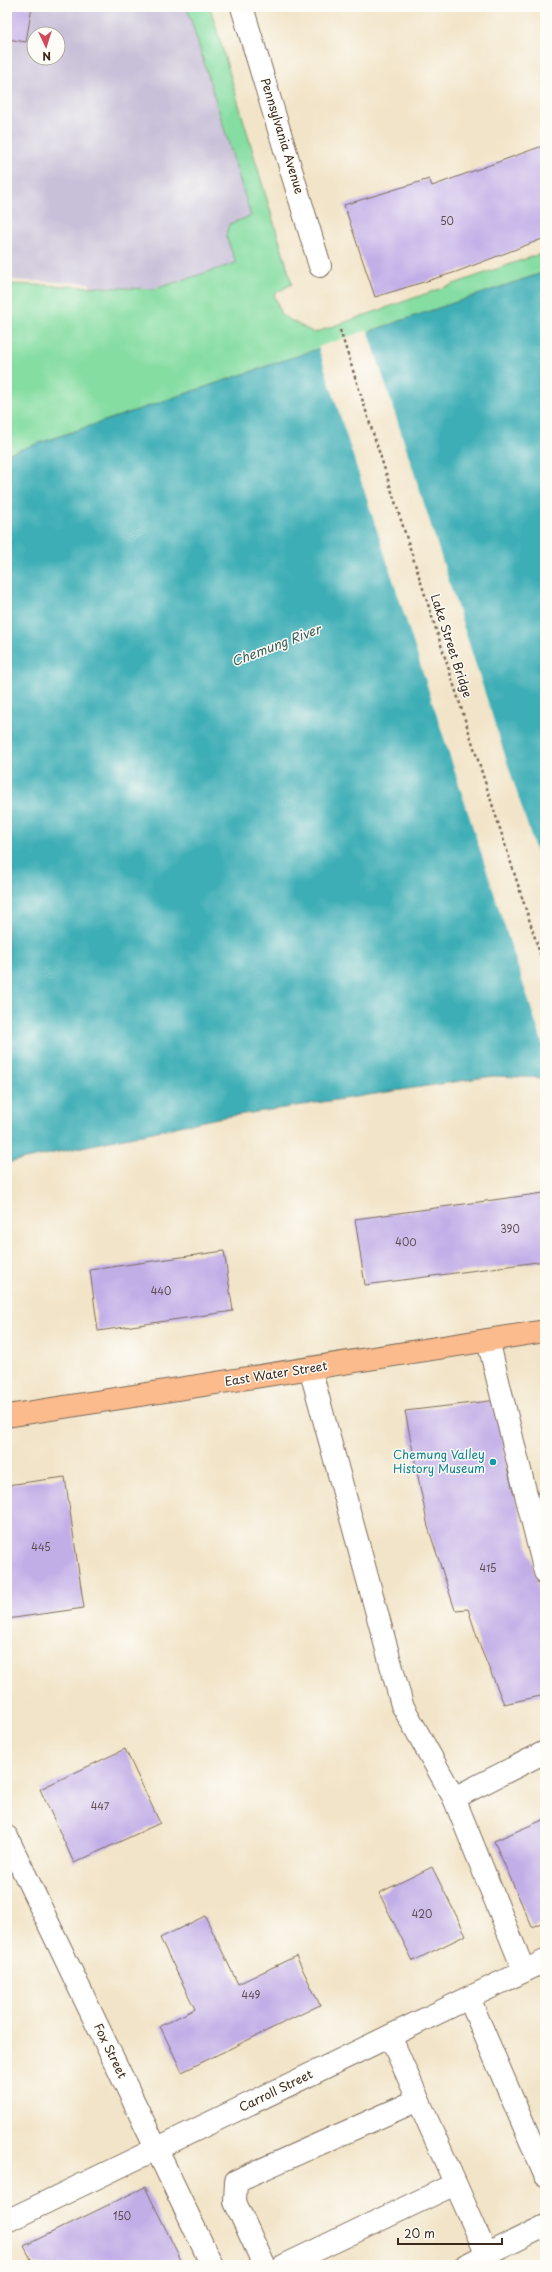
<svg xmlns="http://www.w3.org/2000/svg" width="552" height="2272" viewBox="0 0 552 2272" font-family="'Playpen Sans',sans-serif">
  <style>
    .industrial { fill: #c8c0d8; fill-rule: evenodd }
    .green { fill: #85dda2; stroke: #608460 }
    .water { fill: #3daeb6; stroke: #3c6c6a }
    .pier { fill: #f2e4c8 }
    .building { fill: #c2aee7 }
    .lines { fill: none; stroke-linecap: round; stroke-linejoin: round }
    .minor-casing { stroke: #7b6b5a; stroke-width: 24 }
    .major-casing { stroke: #7b6b5a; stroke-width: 24 }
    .path { stroke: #7b6b5a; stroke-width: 2.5; stroke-dasharray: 3 3; stroke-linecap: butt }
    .minor { stroke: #fff; stroke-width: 22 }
    .major { stroke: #fbbb8d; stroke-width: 22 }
    .culture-dot { fill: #0f9aa8; stroke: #fdfcf7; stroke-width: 1.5 }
    .labels { text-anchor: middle; stroke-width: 3; stroke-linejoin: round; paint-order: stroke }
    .number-label { font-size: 10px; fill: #5d4b50 }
    .street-label { font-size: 12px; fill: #3b2a1e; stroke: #fdfcf7 }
    .culture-label { font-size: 12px; fill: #0d838f; stroke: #fdfcf7; text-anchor: end }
    .water-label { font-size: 13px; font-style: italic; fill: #3c5f5b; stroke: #fdfcf7 }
  </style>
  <rect width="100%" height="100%" fill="#fdfcf7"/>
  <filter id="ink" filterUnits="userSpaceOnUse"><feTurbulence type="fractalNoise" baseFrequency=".025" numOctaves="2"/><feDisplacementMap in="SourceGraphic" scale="8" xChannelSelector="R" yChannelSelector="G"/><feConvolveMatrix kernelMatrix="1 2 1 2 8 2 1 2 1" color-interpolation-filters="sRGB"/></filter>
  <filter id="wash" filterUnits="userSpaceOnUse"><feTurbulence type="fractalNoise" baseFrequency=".012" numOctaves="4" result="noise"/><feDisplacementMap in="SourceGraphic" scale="16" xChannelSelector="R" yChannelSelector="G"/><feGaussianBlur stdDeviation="0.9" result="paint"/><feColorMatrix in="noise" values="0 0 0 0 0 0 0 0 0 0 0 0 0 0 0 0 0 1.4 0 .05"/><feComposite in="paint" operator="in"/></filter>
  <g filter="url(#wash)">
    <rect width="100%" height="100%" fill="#f2e4c8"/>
    <path class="industrial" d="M 7,7 L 205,7 L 289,269 L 108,312 L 89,283 L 7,280 ZM 34,34 L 58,34 L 58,58 L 34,58 Z"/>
    <polygon class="green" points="187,7 210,7 292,284 274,294 281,315 314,333 545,252 545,272 7,454 7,284 155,289 236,263 226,236 229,224 251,216"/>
    <polygon class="water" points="545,272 545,1078 493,1076 218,1118 7,1163 7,454"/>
    <polygon class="pier" points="368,330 545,880 545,1051 318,347"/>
    <g id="blocks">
      <g class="building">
        <polygon points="7,7 32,7 26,42 7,39"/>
        <polygon points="545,145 545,238 456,272 375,297 344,205 429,179 432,186"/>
        <polygon points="544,1193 545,1261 365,1285 355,1219"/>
        <polygon points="224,1251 233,1311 98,1331 90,1270"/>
        <polygon points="498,1400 508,1471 545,1610 545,1695 504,1704 481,1649 468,1609 455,1610 428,1527 405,1411"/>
        <polygon points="65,1477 84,1608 7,1619 7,1485"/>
        <polygon points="125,1749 160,1823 74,1863 40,1789"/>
        <polygon points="545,1819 545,1921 532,1927 494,1841"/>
        <polygon points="432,1867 466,1935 413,1961 379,1893"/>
        <polygon points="205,1916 238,1984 296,1956 320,2005 182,2072 160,2026 195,2009 160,1938"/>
        <polygon points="145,2187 181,2260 171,2265 34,2265 24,2246"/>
      </g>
    </g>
  </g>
  <g filter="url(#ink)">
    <use href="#blocks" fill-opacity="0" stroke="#7b6b5a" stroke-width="1"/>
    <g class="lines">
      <g class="minor-casing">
        <g id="minor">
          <polyline points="242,7 320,266"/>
          <polyline points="488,1340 545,1572"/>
          <polyline points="310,1368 402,1705 454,1798 545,1752"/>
          <polyline points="454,1798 524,1971"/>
          <polyline points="7,1837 212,2265"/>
          <polyline points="469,1998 545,2175"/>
          <polyline points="390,2036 487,2255"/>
          <polyline points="7,2221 545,1961"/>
          <polyline points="264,2265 235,2202 236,2181 418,2100"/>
          <polyline points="285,2265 455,2184"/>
          <polyline points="466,2265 545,2226"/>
        </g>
      </g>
      <g class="major-casing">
        <polyline id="major" points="7,1416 545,1331"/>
      </g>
      <polyline class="path" points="340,330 545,969"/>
      <use href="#minor" class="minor"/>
      <use href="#major" class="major"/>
    </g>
  </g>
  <circle class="culture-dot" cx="493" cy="1462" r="4"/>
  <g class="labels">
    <g class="number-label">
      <text x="447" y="225">50</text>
      <text x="510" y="1233">390</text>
      <text x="406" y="1246">400</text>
      <text x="161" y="1295">440</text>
      <text x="41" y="1551">445</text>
      <text x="488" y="1572">415</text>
      <text x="100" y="1810">447</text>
      <text x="422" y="1918">420</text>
      <text x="251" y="1999">449</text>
      <text x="122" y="2220">150</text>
    </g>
    <g class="street-label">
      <text transform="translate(282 136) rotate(73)" y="4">Pennsylvania Avenue</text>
      <text transform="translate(451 646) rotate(72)" y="4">Lake Street Bridge</text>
      <text transform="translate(276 1374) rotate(-9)" y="4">East Water Street</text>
      <text transform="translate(110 2051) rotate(64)" y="4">Fox Street</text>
      <text transform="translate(276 2091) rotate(-26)" y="4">Carroll Street</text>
    </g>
    <g class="culture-label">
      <text x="485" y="1459">Chemung Valley<tspan x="485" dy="14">History Museum</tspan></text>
    </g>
    <g class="water-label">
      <text transform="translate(276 645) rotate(-21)" y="5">Chemung River</text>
    </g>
  </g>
  <rect width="552" height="2272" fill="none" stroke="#fdfcf7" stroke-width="24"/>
  <g transform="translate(46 46) rotate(176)"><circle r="19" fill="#fdfcf7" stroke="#afa8a0"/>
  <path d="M0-3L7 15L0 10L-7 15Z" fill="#d1495b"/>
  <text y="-6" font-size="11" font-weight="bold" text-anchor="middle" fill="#3b2a1e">N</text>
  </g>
  <path d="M398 2238v6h104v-6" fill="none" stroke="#3b2a1e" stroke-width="2"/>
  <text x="404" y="2238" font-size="12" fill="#3b2a1e" stroke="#fdfcf7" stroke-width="3" paint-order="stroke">20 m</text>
</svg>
